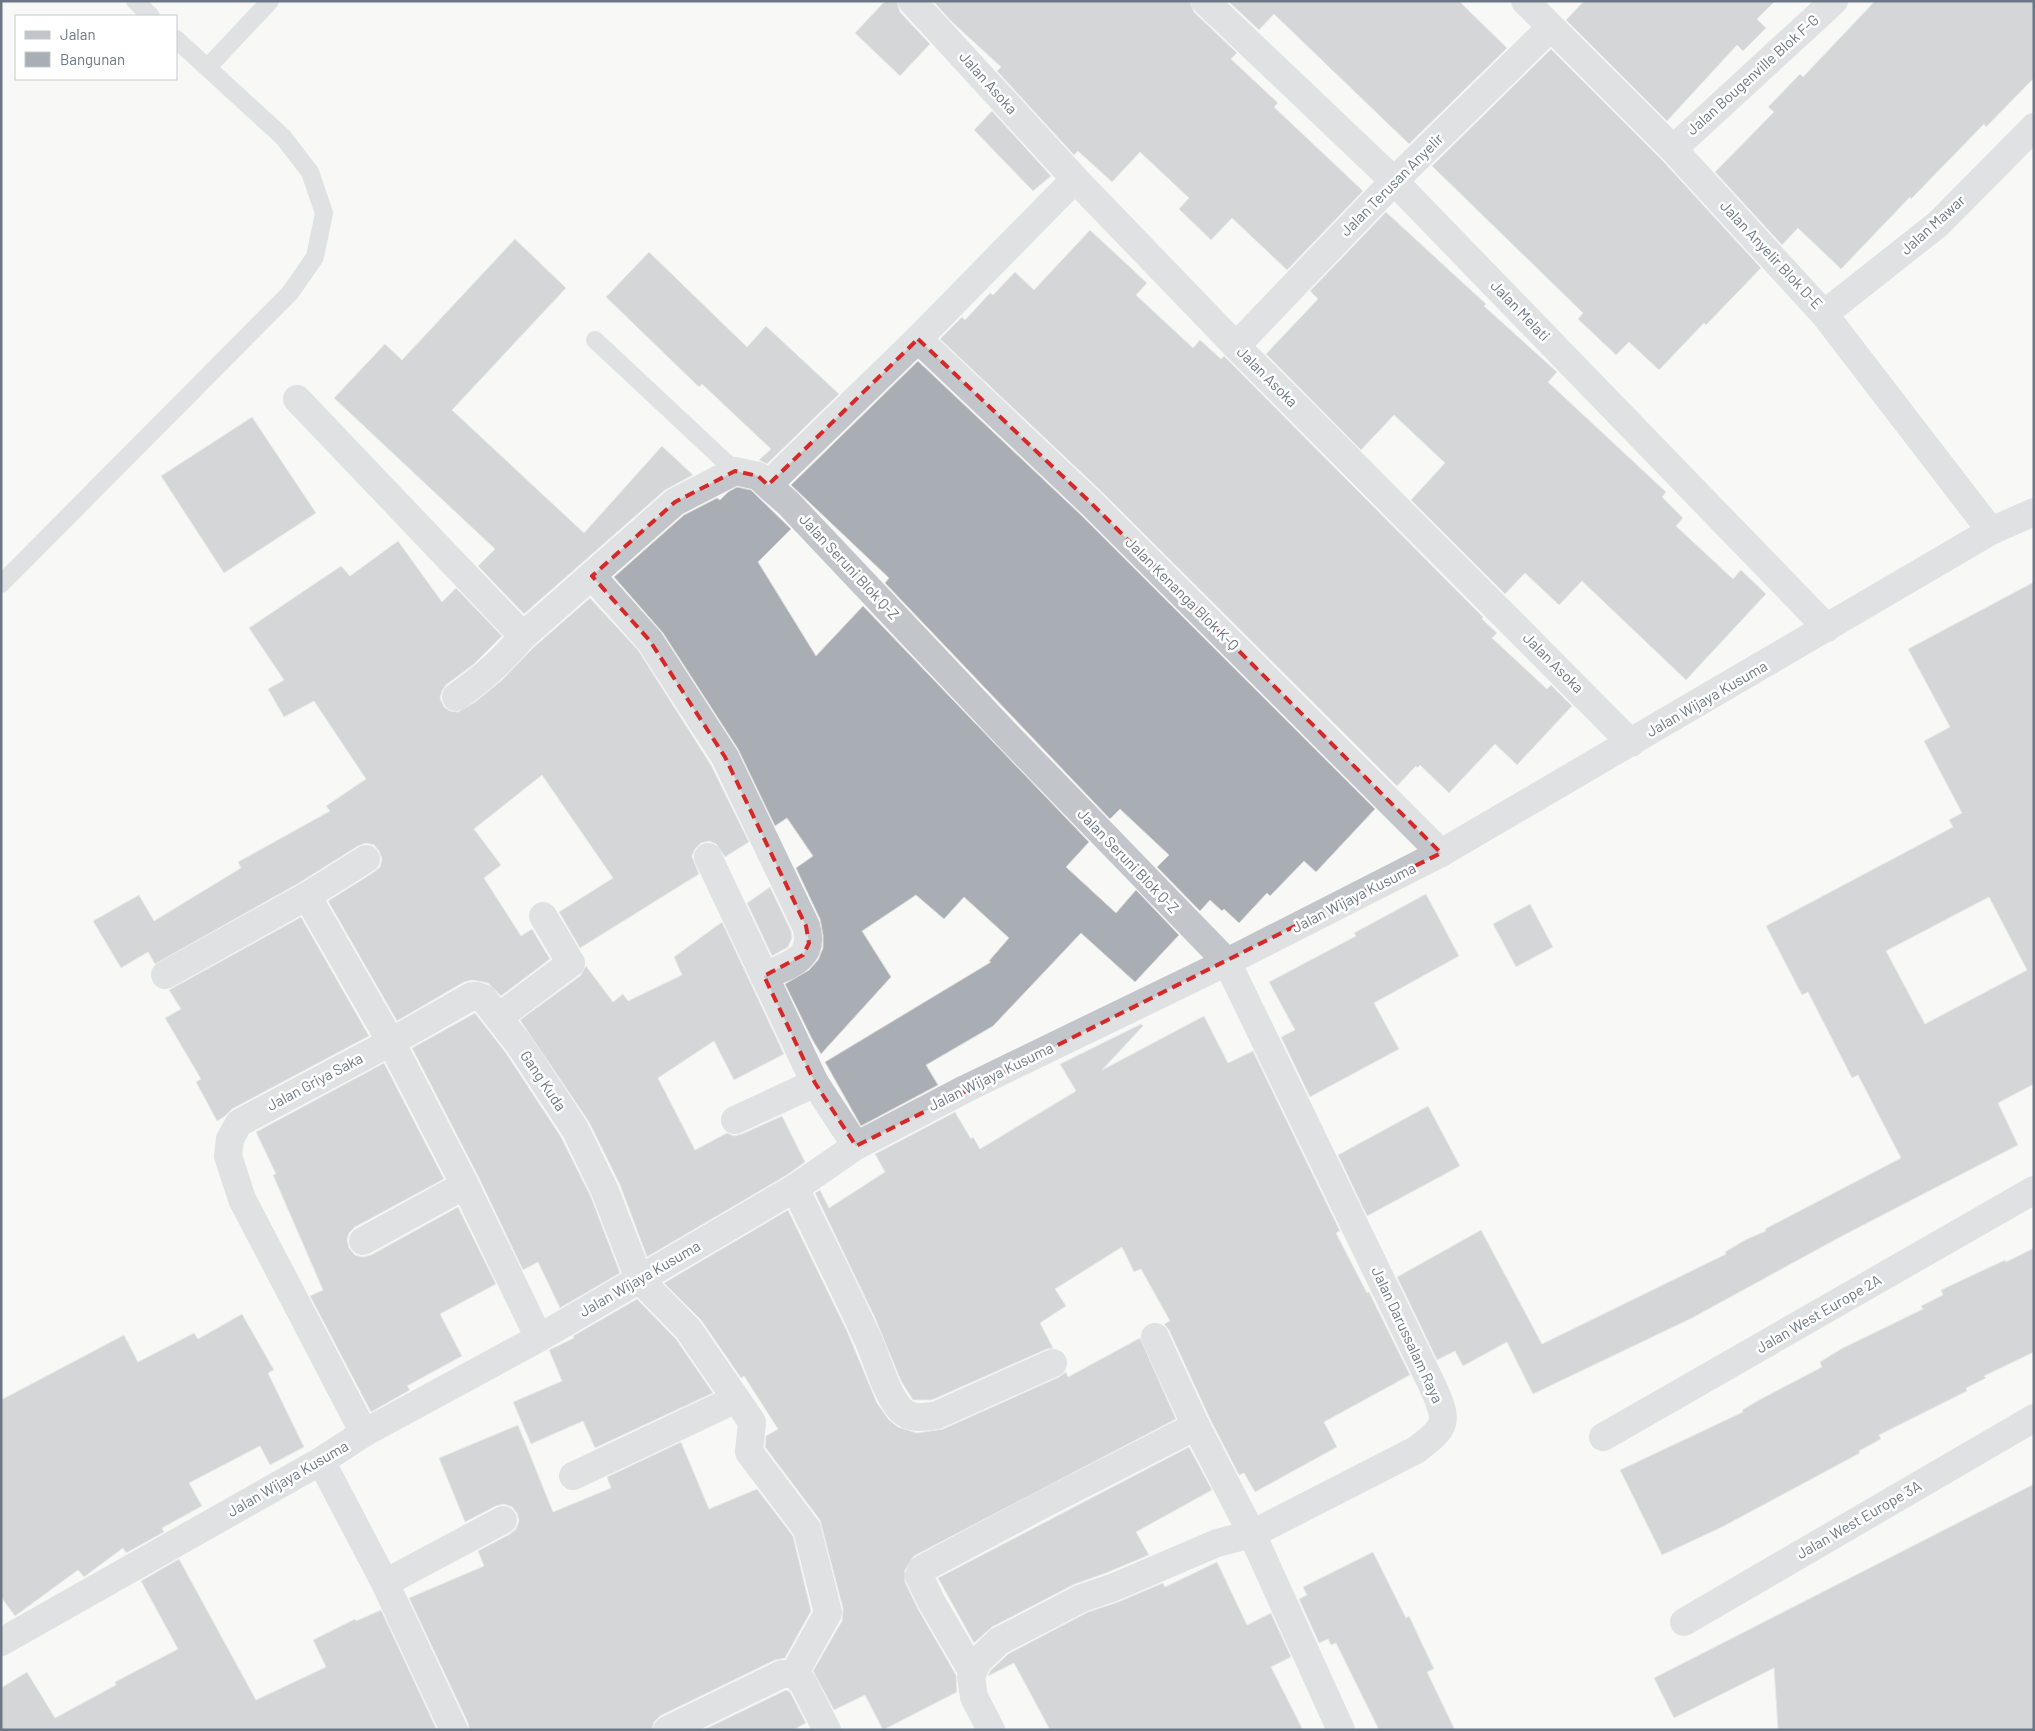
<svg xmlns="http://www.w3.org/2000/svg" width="2035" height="1731" viewBox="0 0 2035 1731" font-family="Barlow,sans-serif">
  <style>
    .building { fill: #a8aeb4; stroke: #dadad8; fill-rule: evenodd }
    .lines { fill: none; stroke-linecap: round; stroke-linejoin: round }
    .service { stroke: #c2c5c9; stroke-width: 18 }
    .minor { stroke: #c2c5c9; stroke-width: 28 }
    .marked { fill: none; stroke: #d62828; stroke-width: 4; stroke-dasharray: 10 6; stroke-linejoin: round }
    .labels { text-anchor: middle; stroke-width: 5; stroke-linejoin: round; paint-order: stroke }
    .street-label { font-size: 15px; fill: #6b7784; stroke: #fff }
  </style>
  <rect width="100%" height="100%" fill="#f8f8f6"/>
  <g class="building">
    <polygon points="885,1 897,1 900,12 930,44 900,76 855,33"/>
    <polygon points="933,1 1190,1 1194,12 1237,53 1231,59 1278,103 1274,107 1363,191 1287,270 1232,218 1211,240 1179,209 1189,198 1140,152 1112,182 1078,151 1074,155 997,71 1001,67 951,21"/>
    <polygon points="1228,1 1459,1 1507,48 1409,144 1274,14 1259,30"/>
    <polygon points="1584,1 1775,1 1757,19 1766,28 1743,51 1737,45 1667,121 1566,20"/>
    <polygon points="1875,1 2034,1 2034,78 1986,127 1984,124 1911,199 1910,197 1841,269 1798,228 1782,245 1715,172 1774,112 1768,107 1800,74 1803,77"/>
    <polygon points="1551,49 1662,160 1761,268 1706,325 1704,323 1659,370 1629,342 1616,355 1578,319 1583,313 1432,166"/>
    <polygon points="992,111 1051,176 1033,191 974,130"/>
    <polygon points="1386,212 1486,304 1484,306 1557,372 1548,382 1666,492 1662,497 1683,518 1676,526 1733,579 1741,570 1766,594 1686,680 1582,581 1559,605 1525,573 1505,594 1411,500 1445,463 1394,415 1361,450 1266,354 1318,299 1310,291"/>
    <polygon points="1090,230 1147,283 1136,295 1193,348 1200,340 1221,359 1224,356 1483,617 1482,619 1497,633 1492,638 1547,689 1551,685 1572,706 1517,765 1495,744 1449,793 1420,765 1417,768 1416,766 1397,786 1103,493 940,339 962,317 965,320 990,293 993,295 1015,272 1034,290"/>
    <polygon points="515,239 566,288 452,410 584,533 662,446 693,475 665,490 524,614 478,566 495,549 334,398 385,344 402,360"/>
    <polygon points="649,252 747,347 766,326 839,394 767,464 759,460 771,449 702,384 699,387 606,297"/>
    <polygon points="918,361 1081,515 1375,809 1316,872 1304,861 1270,896 1267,893 1239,923 1224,909 1222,911 1210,900 1200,911 1157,867 1169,855 1120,809 1110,819 885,583 889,578 791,485"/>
    <polygon points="252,417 316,513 224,573 161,476"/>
    <polygon points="737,487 751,490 791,529 758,562 816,656 863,606 1089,842 1066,867 1116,913 1136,890 1179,935 1135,982 1081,933 993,1026 926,1065 938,1085 861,1126 825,1062 991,962 989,961 1009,938 964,897 944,919 916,895 862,931 891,977 821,1054 812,1039 785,984 809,970 818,960 823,948 823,935 820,919 796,868 813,856 787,818 775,826 738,749 663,633 614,577 684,515 717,498 720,500 728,492"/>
    <polygon points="398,541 442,602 456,588 502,636 474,664 446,685 442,691 440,698 444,707 450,711 458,712 475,702 502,680 534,647 590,598 638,650 711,765 749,842 725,857 716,844 709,841 701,843 695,849 692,856 699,874 580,948 559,912 613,878 542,775 474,829 501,865 484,878 521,936 532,929 550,959 501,996 488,983 472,980 464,982 397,1021 328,901 374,872 380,867 382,859 379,851 374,845 366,843 358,846 299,883 155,964 148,952 121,968 93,921 139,895 154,921 241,868 238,862 330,811 326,806 366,779 314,701 284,717 268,689 284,680 249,628 341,566 350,576"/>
    <path d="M 2034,582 L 2034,1084 L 1998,1103 L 2018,1145 L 1842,1236 L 1692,1318 L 1533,1394 L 1507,1342 L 1463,1366 L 1455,1351 L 1437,1360 L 1397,1277 L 1481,1230 L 1542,1344 L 1726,1254 L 1725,1252 L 1745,1240 L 1766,1231 L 1765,1229 L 1901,1158 L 1858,1075 L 1852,1078 L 1808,992 L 1802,995 L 1766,926 L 1953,827 L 1949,820 L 1962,813 L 1924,741 L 1950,727 L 1908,649 ZM 1989,897 L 2027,970 L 1925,1024 L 1886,951 Z"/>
    <polygon points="770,887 791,931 792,938 788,947 772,956 747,903"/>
    <polygon points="1426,894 1459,956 1374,1003 1399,1049 1310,1097 1281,1037 1295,1030 1269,982 1356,936 1354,933"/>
    <polygon points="1530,904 1553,947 1516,967 1493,924"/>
    <polygon points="301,917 369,1036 232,1109 224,1117 217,1121 196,1082 201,1079 165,1018 181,1009 169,990"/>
    <polygon points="722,922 784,1054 734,1080 714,1041 658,1078 695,1150 727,1133 734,1136 742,1134 782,1116 805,1162 787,1175 647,1257 620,1185 589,1122 520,1020 580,976 586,966 613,1002 623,994 628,1001 682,975 674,957"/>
    <polygon points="475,1013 506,1053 561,1137 591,1197 620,1273 560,1308 538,1262 523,1270 479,1178 412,1048"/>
    <polygon points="1204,1016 1228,1063 1253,1051 1340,1231 1336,1233 1367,1293 1369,1292 1410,1375 1324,1422 1337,1447 1255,1492 1244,1473 1239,1475 1210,1419 1169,1330 1164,1324 1170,1321 1141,1269 1134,1272 1122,1247 1055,1289 1066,1306 1040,1323 1053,1348 1047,1349 932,1400 913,1400 901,1381 875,1318 815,1193 820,1190 829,1208 885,1172 875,1154 955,1112 971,1139 973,1137 980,1149 1076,1091 1060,1064 1141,1024 1143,1026 1102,1070"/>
    <polygon points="384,1063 444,1179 355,1227 349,1233 347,1240 349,1248 355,1255 363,1257 371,1255 458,1207 496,1284 440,1314 462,1356 407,1386 410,1390 371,1412 310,1296 323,1290 273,1175 276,1174 256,1132"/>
    <polygon points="1428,1106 1460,1166 1367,1216 1338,1155"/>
    <polygon points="788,1210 847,1331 877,1403 889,1420 898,1427 917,1433 943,1429 1059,1377 1066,1372 1068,1377 1140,1338 1176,1419 914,1556 905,1570 905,1582 918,1609 956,1675 957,1692 883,1730 865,1695 834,1710 813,1671 842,1621 843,1609 820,1520 765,1447 766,1436 778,1429 744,1376 741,1378 701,1320 664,1283"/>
    <polygon points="2034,1248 2034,1352 1984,1376 1986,1378 1966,1388 1967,1391 1879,1435 1881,1439 1859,1451 1860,1453 1722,1527 1662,1555 1620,1470 1743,1412 1742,1410 1761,1399 1822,1367 1820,1362 1841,1349 1923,1309 1921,1306 1943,1295 1941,1290 2005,1260 2006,1262"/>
    <polygon points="637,1299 676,1339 713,1393 595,1448 583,1421 531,1444 513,1402 562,1381 549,1350 574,1338 573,1336"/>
    <polygon points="242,1314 274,1370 268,1373 304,1447 270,1465 260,1446 189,1483 202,1506 162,1528 164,1532 126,1553 123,1548 84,1577 78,1570 15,1616 1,1597 1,1400 124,1335 138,1362 194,1333 198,1339"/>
    <polygon points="518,1425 553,1512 611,1488 607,1477 681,1442 709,1509 757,1489 793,1536 811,1611 785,1658 775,1660 660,1716 654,1722 652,1730 469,1730 468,1723 409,1598 484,1566 478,1551 510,1534 516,1529 519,1521 517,1513 512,1507 504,1504 496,1506 465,1522 439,1458"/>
    <polygon points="1189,1447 1212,1490 1136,1532 1149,1555 1106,1573 1075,1584 992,1627 974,1643 938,1578"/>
    <polygon points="2034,1484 2034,1730 1778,1730 1774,1668 1674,1718 1654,1678"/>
    <polygon points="1373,1552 1406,1618 1409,1616 1434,1669 1427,1672 1455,1730 1379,1730 1336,1643 1331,1645 1328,1639 1319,1643 1299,1599 1307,1595 1303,1587"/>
    <polygon points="179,1559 256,1700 326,1667 313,1640 355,1619 356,1621 381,1610 437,1730 1,1730 1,1688 27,1672 55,1718 116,1685 115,1682 178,1649 141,1581"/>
    <polygon points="1217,1562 1247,1625 1271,1613 1291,1657 1271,1667 1303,1730 1050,1730 1014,1663 988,1676 990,1671 1008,1654 1088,1612 1118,1602 1163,1583 1165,1587"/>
    <polygon points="786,1690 790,1692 806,1723 793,1730 703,1730"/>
  </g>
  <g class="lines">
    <g class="service">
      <polyline points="135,1 151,16"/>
      <polyline points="208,67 270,1"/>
      <polyline points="595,340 735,471"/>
      <polyline points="1,584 290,293 315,257 324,213 310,172 283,137 176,39"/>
    </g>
    <g class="minor">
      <polyline points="912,1 1075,179 1236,346 1631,743"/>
      <polyline points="1205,1 1394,181 1827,628"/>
      <polyline points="1525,1 1673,149 1824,314 1991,531"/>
      <polyline points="1673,149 1834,1"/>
      <path d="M 1075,179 L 918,339 L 772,481 L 771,488 L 788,503 L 1007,735 L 1227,962 L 1433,1387 C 1449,1422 1447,1427 1416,1450 L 1252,1534 L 1341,1730"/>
      <polyline points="1824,314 1938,224 2034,127"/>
      <polyline points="918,339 1092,504 1441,853"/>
      <polyline points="1236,346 1394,181 1550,28"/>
      <polyline points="297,399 523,636 675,502 735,471 758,476 771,488"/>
      <path d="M 592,576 L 650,641 L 725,757 L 806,926 C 816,959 789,965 764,976"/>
      <path d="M 456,697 C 484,677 501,662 523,636"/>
      <polyline points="708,857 815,1083"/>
      <polyline points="307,896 391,1042 465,1185 539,1338"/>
      <polyline points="165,975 307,896 366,859"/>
      <polyline points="499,1017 571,963 543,916"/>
      <polyline points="735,1120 815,1083 856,1146"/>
      <path d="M 795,1188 C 820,1240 846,1291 870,1344 C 878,1363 887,1395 901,1410 C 911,1420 925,1417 937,1415 L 1053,1363"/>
      <polyline points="363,1241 465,1185"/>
      <polyline points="364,1433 242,1199 228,1156 230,1139 239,1123 391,1042 472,996 477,996 483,998 519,1044 575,1129 605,1191 639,1279 688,1329 752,1422 749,1452 807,1529 828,1613 794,1674"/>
      <polyline points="1603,1437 2034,1190"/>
      <polyline points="321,1461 385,1583 454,1730"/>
      <polyline points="573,1476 736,1399"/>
      <polyline points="385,1583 503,1520"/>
      <polyline points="1684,1622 2034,1418"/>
      <polyline points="1,1642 321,1461 364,1433 539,1338 795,1188 856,1146 965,1089 1227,962 1441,853 1991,531 2034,512"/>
      <polyline points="972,1671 931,1601 919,1576 922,1569 1038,1507 1196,1426"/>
      <polyline points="667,1730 782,1674 794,1674 803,1683 827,1730"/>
      <polyline points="991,1730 974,1697 971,1677 977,1662 999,1641 1082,1598 1112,1588 1217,1543 1252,1534 1196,1426 1155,1337"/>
    </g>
  </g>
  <path d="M0 0H2035V1731H0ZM 918,339 L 1092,504 L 1441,853 L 856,1146 L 815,1083 L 764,976 L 803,955 L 809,943 L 806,926 L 725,757 L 650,641 L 592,576 L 675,502 L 716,481 L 735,471 L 758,476 L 768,485 Z" fill="#f8f8f6" fill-opacity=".55" fill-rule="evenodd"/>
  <path class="marked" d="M 918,339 L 1092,504 L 1441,853 L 856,1146 L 815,1083 L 764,976 L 803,955 L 809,943 L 806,926 L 725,757 L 650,641 L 592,576 L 675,502 L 716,481 L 735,471 L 758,476 L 768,485 Z"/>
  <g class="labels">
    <g class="street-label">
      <text transform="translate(1753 75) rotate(-42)" y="5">Jalan Bougenville Blok F-G</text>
      <text transform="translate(988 83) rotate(48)" y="5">Jalan Asoka</text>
      <text transform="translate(1392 185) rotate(-45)" y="5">Jalan Terusan Anyelir</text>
      <text transform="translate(1933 225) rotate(-42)" y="5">Jalan Mawar</text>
      <text transform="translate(1771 255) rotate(47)" y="5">Jalan Anyelir Blok D-E</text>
      <text transform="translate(1520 311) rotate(46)" y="5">Jalan Melati</text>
      <text transform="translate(1267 377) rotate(45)" y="5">Jalan Asoka</text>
      <text transform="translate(849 567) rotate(47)" y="5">Jalan Seruni Blok Q-Z</text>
      <text transform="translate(1182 594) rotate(45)" y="5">Jalan Kenanga Blok K-Q</text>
      <text transform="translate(1553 663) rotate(45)" y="5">Jalan Asoka</text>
      <text transform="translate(1707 699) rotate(-30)" y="5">Jalan Wijaya Kusuma</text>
      <text transform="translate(1128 861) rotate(46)" y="5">Jalan Seruni Blok Q-Z</text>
      <text transform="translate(1354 898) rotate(-27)" y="5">Jalan Wijaya Kusuma</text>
      <text transform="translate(991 1077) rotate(-26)" y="5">Jalan Wijaya Kusuma</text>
      <text transform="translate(543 1081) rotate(56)" y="5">Gang Kuda</text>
      <text transform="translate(315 1082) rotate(-28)" y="5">Jalan Griya Saka</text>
      <text transform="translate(640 1279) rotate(-30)" y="5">Jalan Wijaya Kusuma</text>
      <text transform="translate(1819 1314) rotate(-30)" y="5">Jalan West Europe 2A</text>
      <text transform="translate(1407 1335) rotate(65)" y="5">Jalan Darussalam Raya</text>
      <text transform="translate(288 1479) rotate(-30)" y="5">Jalan Wijaya Kusuma</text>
      <text transform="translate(1859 1520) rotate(-30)" y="5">Jalan West Europe 3A</text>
    </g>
  </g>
  <rect width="2035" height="1731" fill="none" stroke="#6b7784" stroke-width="5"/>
  <rect x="15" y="15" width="162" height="65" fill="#ffffff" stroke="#c4c9ce"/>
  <rect x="25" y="31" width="25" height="8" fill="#c2c5c9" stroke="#c4c9ce"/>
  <text x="60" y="40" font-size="15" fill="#6b7784">Jalan</text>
  <rect x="25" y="52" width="25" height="15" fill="#a8aeb4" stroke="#c4c9ce"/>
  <text x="60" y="65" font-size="15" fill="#6b7784">Bangunan</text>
</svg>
